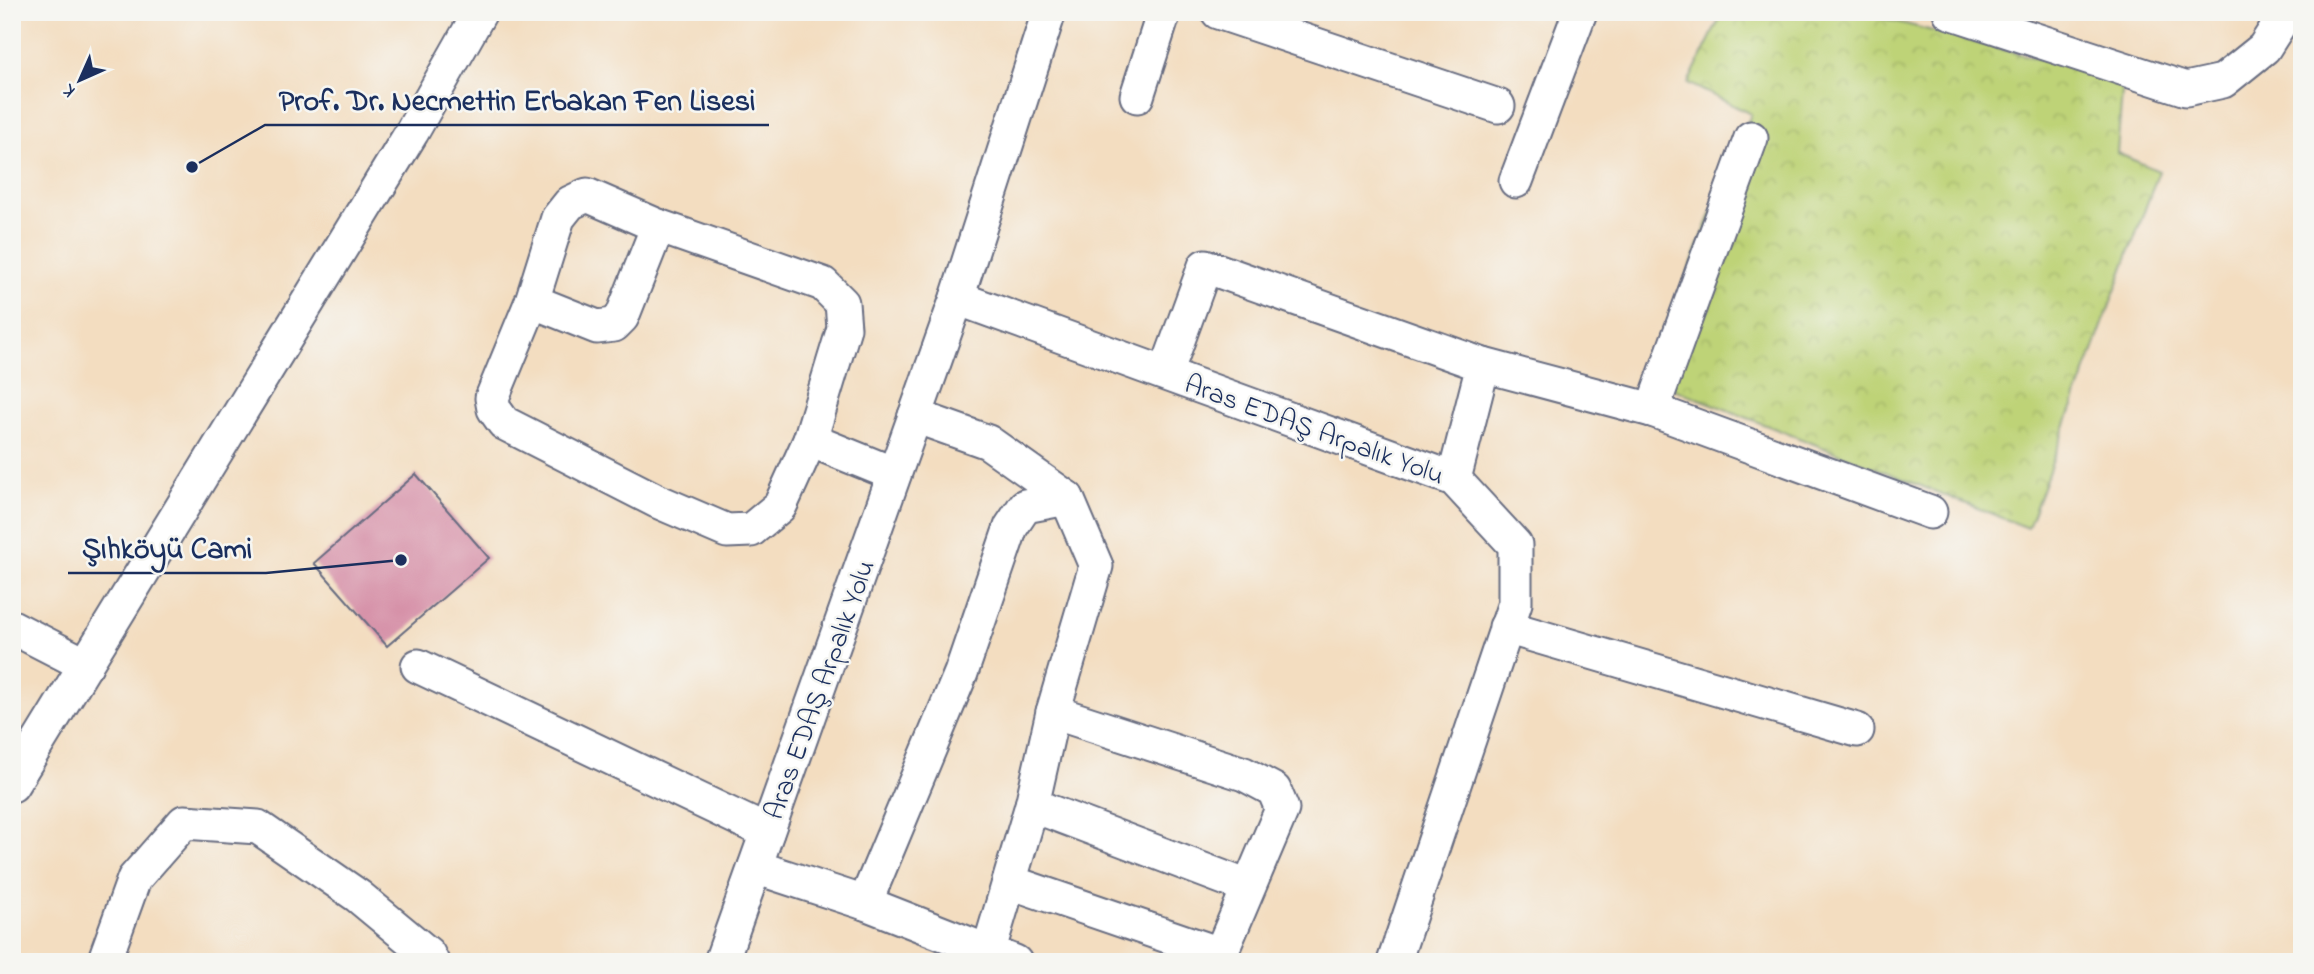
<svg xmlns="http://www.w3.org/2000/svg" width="2314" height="974" viewBox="0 0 2314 974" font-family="'Indie Flower',sans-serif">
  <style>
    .park { fill: url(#park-crowns); stroke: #6c816a; stroke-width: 2 }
    .building { fill: #d690a7 }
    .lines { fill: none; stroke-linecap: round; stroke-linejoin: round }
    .minor-casing { stroke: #676c80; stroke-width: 37 }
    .minor { stroke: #fff; stroke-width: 33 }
    .labels { text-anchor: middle; stroke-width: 5; stroke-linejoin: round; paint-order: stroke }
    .street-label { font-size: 28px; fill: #1b2f5e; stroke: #f6f6f2 }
    .leader { fill: none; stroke: #1b2f5e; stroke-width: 2.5 }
    .callout-dot { fill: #1b2f5e; stroke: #f6f6f2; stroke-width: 2.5 }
    .callout-label { font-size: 30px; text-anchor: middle; font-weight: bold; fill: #1b2f5e; stroke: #f6f6f2; stroke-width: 5; stroke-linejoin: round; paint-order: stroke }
  </style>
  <defs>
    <pattern id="park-crowns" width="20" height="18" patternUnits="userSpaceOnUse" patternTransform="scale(1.75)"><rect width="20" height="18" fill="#bed377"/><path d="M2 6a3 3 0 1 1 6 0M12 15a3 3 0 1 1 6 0" fill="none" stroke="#a3b569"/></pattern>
  </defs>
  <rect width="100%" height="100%" fill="#f6f6f2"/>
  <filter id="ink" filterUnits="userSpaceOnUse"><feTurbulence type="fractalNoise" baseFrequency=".0143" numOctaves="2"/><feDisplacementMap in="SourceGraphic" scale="14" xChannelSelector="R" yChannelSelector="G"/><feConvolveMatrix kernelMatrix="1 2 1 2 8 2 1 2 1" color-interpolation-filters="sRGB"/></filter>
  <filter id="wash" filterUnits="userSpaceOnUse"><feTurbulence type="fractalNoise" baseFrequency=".00686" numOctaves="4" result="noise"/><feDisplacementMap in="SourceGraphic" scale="28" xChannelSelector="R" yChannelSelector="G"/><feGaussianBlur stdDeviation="1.57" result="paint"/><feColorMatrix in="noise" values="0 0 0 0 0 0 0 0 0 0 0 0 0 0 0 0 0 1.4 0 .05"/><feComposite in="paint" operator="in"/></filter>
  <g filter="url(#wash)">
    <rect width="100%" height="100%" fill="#f3ddc0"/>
    <polygon class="park" points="1723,12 1860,12 2123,81 2117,153 2159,171 2028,528 1646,378 1751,114 1688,83"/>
    <g id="blocks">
      <polygon class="building" points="416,474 489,558 387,646 314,563"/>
    </g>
  </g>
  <g filter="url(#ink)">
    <use href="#blocks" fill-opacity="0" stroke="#676c80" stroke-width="2"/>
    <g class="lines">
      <g class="minor-casing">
        <g id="minor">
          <polyline points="1218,12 1498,106"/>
          <polyline points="1950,12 2186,89 2223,81 2264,48 2287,12"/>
          <polyline points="1137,96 1164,12"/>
          <polyline points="1516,181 1580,12"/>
          <polygon points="587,195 658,226 823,284 842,303 844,328 810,440 780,506 751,530 727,531 657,501 504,423 494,409 492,398 532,301 558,218 570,203"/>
          <polyline points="957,298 1454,479 1515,545 1515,603 1394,962"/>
          <polyline points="532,301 597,327 614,325 622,317 658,226"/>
          <polyline points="1166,373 1205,266 1483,365"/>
          <polyline points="1652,410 1751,138"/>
          <polyline points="915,416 988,442 1067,498 1096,566 1053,712 1032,805 988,953"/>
          <polyline points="810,440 894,474"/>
          <polyline points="1454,479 1483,365 1652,410 1930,512"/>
          <polyline points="12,627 86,665"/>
          <polyline points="1506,627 1857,730"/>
          <polyline points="418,666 767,832"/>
          <polyline points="1053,712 1244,774 1274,790 1282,809 1217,962"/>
          <polyline points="12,785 412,132 480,12"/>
          <polyline points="1032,805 1248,887"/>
          <polyline points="755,867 865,903 1015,962"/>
          <polyline points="1010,882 1220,954"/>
          <polyline points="865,903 961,673 1011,527 1025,506 1067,498"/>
          <polyline points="104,962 134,879 184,822 258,827 358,896 428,954 432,962"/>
          <polyline points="721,962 957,298 1049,12"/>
        </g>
      </g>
      <use href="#minor" class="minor"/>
    </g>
  </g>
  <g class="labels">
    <g class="street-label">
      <text transform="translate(1315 428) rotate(20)" y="10">Aras EDAŞ Arpalık Yolu</text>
      <text transform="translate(818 689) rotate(-70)" y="10">Aras EDAŞ Arpalık Yolu</text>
    </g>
  </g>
  <path class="leader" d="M192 167L265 125H769M401 560L266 573H68"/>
  <g class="callout-dot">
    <circle cx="192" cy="167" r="7"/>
    <circle cx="401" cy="560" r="7"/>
  </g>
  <g class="callout-label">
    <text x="517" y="110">Prof. Dr. Necmettin Erbakan Fen Lisesi</text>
    <text x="167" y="558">Şıhköyü Cami</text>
  </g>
  <rect width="2314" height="974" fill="none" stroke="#f6f6f2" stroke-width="42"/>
  <g transform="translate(80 80) rotate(225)" stroke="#f6f6f2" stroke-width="5" paint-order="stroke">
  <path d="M0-5L12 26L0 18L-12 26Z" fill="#1b2f5e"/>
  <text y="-10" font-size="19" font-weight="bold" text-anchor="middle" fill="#1b2f5e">K</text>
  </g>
</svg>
